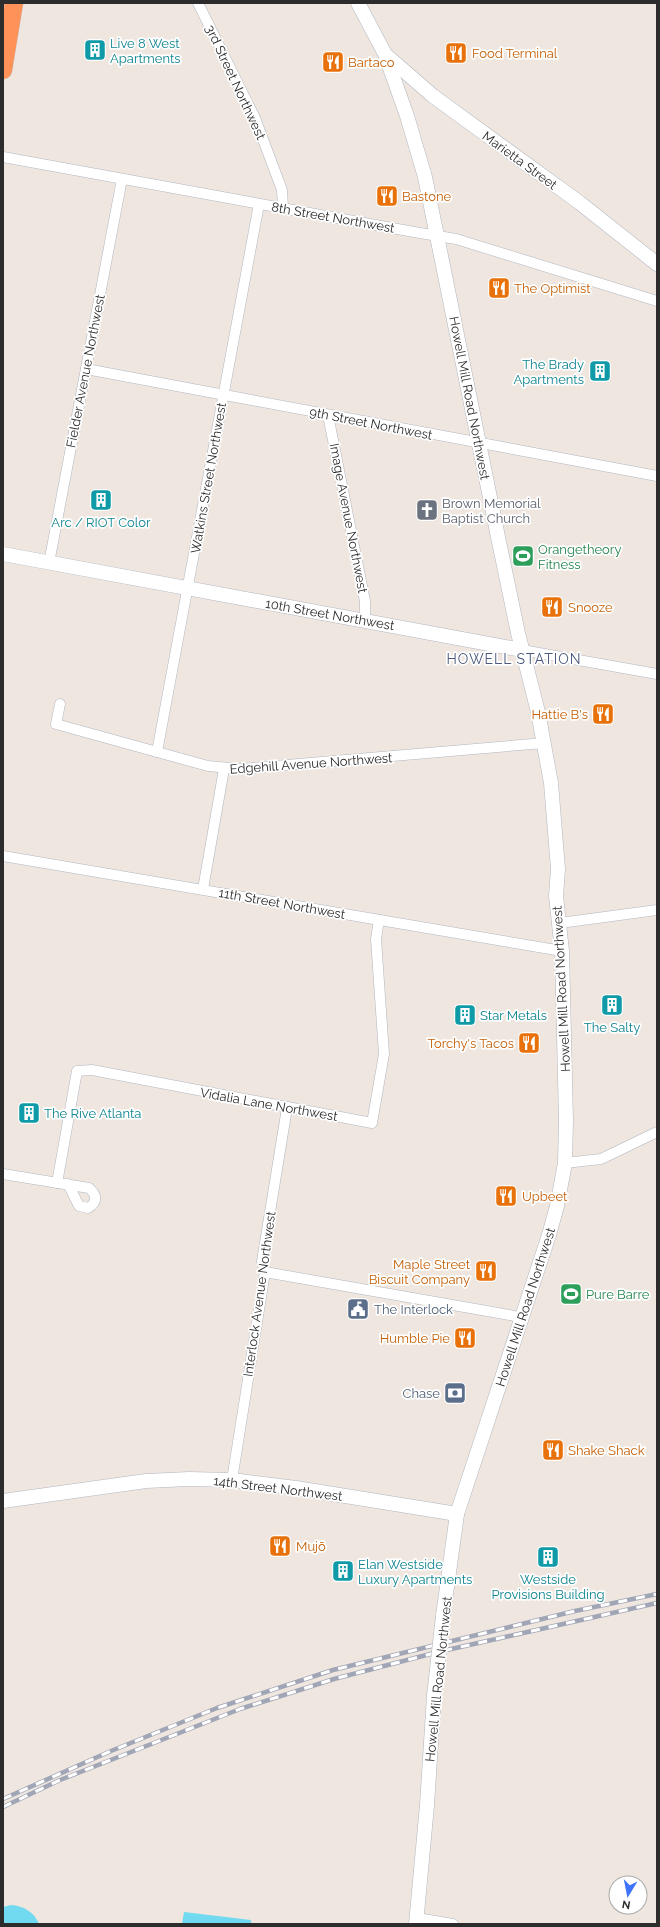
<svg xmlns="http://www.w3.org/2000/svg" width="660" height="1927" viewBox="0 0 660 1927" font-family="Raleway,sans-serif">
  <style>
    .water { fill: #72daf0 }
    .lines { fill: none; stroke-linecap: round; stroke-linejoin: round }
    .street-casing { stroke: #b2b6c0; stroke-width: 11 }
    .secondary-casing { stroke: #b2b6c0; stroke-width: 15 }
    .highway-casing { stroke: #c8c8c8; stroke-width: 19 }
    .street { stroke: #fff; stroke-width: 10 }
    .secondary { stroke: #fff; stroke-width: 14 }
    .highway { stroke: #ff9259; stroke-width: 18 }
    .rail-casing { stroke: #a1a6b7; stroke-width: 4.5 }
    .rail { stroke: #fff; stroke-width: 3; stroke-dasharray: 9; stroke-linecap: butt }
    .secondary-bridge-casing { stroke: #b2b6c0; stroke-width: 15; stroke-linecap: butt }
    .secondary-bridge { stroke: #fff; stroke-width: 14 }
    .labels { text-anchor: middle; stroke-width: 3.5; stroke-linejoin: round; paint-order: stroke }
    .culture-label { font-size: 13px; fill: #0d838f; stroke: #fff; text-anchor: start }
    .food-label { font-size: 13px; fill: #c56008; stroke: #fff; text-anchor: start }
    .street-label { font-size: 13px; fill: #2c2c2c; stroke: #fff }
    .worship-label { font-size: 13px; fill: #5b616d; stroke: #fff; text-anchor: start }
    .leisure-label { font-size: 13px; fill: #27864d; stroke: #fff; text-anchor: start }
    .service-label { font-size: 13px; fill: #4e5e75; stroke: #fff; text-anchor: start }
    .neighbourhood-label { font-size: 14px; letter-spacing: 1px; fill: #4c597e; stroke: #fff }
  </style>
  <rect width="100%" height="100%" fill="#eee6df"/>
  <g class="water">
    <path d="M 11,1905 C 24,1906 34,1912 39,1924 L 3,1924 L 3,1907 Z"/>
    <polygon points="184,1912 251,1920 251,1924 182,1924"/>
  </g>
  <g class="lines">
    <g class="street-casing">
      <g id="street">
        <polyline points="198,3 255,118 282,190 283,208"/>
        <polyline points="3,157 414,232 456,239 657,301"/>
        <polyline points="86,369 657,476"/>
        <polyline points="328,415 365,601 365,620"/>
        <polyline points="49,563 122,179"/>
        <polyline points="522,650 657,674"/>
        <polyline points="60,704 56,724 208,766 241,769 544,743"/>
        <polyline points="157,752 259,204"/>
        <polyline points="3,856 562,951"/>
        <polyline points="203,889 224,769"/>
        <polyline points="560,923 657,910"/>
        <polyline points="565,1163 601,1159 657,1132"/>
        <path d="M 3,1174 L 89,1188 C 97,1195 98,1202 88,1208 L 79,1206 L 68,1184"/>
        <polyline points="57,1183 77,1071 92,1070 372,1123 384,1054 376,939 379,920"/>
        <polyline points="265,1272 510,1315 522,1318"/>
        <polyline points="232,1480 265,1272 262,1261 287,1108"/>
        <polyline points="417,1918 453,1924"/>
      </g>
    </g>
    <g class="secondary-casing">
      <g id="secondary">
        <polyline points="358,3 385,54 407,116 425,177 498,537 518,633 538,712 551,783 558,869 556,896 562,951 566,1121 565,1163 557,1206 549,1235 457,1514 443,1616"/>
        <polyline points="387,56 433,96 580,203 657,264"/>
        <polyline points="3,554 522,650"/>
        <polyline points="3,1501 146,1481 189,1479 232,1480 296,1488 457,1514"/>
        <polyline points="416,1924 427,1805 434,1696"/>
      </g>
    </g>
    <g class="highway-casing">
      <polyline id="highway" points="3,70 14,3"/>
    </g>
    <use href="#street" class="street"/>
    <use href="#secondary" class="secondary"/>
    <use href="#highway" class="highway"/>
    <g class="rail-casing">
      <g id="rail">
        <polyline points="3,1799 111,1751 217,1708 333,1670 575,1611 657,1594"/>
        <polyline points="3,1807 60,1780 240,1709 334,1679 438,1652 657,1603"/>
      </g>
    </g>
    <use href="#rail" class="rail"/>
    <g class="secondary-bridge-casing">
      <polyline id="secondary-bridge" points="434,1696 443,1616"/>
    </g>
    <use href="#secondary-bridge" class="secondary-bridge"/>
  </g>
  <defs>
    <g id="building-square" transform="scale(1.15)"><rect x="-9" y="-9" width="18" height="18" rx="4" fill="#0f9aa8" stroke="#fff"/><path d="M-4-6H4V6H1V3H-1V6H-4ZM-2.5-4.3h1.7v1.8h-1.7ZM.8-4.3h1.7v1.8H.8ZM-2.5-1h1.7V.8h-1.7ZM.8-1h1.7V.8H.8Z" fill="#fff"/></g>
    <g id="restaurant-square" transform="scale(1.15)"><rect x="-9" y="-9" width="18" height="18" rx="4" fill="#e8710a" stroke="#fff"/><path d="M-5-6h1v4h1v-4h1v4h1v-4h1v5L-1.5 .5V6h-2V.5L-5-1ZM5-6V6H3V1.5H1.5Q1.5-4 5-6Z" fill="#fff"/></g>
    <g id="church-square" transform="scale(1.15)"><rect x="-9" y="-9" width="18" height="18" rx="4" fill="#6b7280" stroke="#fff"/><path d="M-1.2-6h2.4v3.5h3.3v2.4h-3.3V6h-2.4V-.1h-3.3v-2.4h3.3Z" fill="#fff"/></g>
    <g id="stadium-square" transform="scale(1.15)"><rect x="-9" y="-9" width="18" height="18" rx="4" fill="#2e9e5b" stroke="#fff"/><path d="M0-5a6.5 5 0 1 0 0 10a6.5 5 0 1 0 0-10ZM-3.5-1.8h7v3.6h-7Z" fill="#fff"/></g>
    <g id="civic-square" transform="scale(1.15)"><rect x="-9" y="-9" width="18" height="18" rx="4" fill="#5c6f8a" stroke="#fff"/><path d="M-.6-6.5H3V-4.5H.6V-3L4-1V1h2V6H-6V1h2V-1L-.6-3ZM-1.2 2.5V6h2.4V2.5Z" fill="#fff"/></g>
    <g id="bank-square" transform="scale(1.15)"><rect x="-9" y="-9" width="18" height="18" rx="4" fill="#5c6f8a" stroke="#fff"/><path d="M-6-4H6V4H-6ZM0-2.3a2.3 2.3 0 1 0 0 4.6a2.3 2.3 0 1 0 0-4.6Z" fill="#fff"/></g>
  </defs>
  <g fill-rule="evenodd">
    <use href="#building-square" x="95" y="50"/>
    <use href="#restaurant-square" x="456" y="53"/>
    <use href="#restaurant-square" x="333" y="62"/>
    <use href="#restaurant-square" x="387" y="196"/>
    <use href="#restaurant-square" x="499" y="288"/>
    <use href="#building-square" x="600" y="371"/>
    <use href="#building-square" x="101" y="500"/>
    <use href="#church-square" x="427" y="510"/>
    <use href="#stadium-square" x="523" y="556"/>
    <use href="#restaurant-square" x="552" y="607"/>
    <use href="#restaurant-square" x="603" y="714"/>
    <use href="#building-square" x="612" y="1005"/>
    <use href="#building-square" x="465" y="1015"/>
    <use href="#restaurant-square" x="529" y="1043"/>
    <use href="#building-square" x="29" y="1113"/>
    <use href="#restaurant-square" x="506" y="1196"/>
    <use href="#restaurant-square" x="486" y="1271"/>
    <use href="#stadium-square" x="571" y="1294"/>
    <use href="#civic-square" x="358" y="1309"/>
    <use href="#restaurant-square" x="465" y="1338"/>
    <use href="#bank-square" x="455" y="1393"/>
    <use href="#restaurant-square" x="553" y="1450"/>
    <use href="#restaurant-square" x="280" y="1546"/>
    <use href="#building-square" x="548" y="1557"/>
    <use href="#building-square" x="343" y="1571"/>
  </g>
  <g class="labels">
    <g class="culture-label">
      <text x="110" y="48">Live 8 West<tspan x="110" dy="15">Apartments</tspan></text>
      <text x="584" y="369" text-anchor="end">The Brady<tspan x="584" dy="15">Apartments</tspan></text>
      <text x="101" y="527" text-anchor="middle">Arc / RIOT Color</text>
      <text x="480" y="1020">Star Metals</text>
      <text x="612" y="1032" text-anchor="middle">The Salty</text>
      <text x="44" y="1118">The Rive Atlanta</text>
      <text x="358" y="1569">Elan Westside<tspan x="358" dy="15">Luxury Apartments</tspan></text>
      <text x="548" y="1584" text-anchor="middle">Westside<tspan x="548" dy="15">Provisions Building</tspan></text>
    </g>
    <g class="food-label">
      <text x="472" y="58">Food Terminal</text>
      <text x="348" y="67">Bartaco</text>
      <text x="402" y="201">Bastone</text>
      <text x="514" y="293">The Optimist</text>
      <text x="568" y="612">Snooze</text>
      <text x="588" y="719" text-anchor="end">Hattie B's</text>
      <text x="514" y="1048" text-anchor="end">Torchy's Tacos</text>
      <text x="522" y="1201">Upbeet</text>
      <text x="470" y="1269" text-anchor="end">Maple Street<tspan x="470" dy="15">Biscuit Company</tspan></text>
      <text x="450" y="1343" text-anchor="end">Humble Pie</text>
      <text x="568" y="1455">Shake Shack</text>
      <text x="296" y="1551">Mujō</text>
    </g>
    <g class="street-label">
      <text transform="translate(236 82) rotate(65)" y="5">3rd Street Northwest</text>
      <text transform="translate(520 160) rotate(36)" y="5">Marietta Street</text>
      <text transform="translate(333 217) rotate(10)" y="5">8th Street Northwest</text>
      <text transform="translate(85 371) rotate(-79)" y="5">Fielder Avenue Northwest</text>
      <text transform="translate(470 398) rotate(79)" y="5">Howell Mill Road Northwest</text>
      <text transform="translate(371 423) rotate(11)" y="5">9th Street Northwest</text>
      <text transform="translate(208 478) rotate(-80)" y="5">Watkins Street Northwest</text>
      <text transform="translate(349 518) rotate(79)" y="5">Image Avenue Northwest</text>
      <text transform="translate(330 614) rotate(10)" y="5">10th Street Northwest</text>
      <text transform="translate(311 763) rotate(-4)" y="5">Edgehill Avenue Northwest</text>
      <text transform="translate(282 903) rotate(10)" y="5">11th Street Northwest</text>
      <text transform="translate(561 989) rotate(-93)" y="5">Howell Mill Road Northwest</text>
      <text transform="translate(269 1104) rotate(10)" y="5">Vidalia Lane Northwest</text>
      <text transform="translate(259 1294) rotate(-82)" y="5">Interlock Avenue Northwest</text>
      <text transform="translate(525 1307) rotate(-72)" y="5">Howell Mill Road Northwest</text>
      <text transform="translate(278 1488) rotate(7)" y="5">14th Street Northwest</text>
      <text transform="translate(438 1679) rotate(-84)" y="5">Howell Mill Road Northwest</text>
    </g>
    <g class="worship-label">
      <text x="442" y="508">Brown Memorial<tspan x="442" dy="15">Baptist Church</tspan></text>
    </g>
    <g class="leisure-label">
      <text x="538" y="554">Orangetheory<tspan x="538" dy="15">Fitness</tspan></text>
      <text x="586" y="1299">Pure Barre</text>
    </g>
    <g class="service-label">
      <text x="374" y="1314">The Interlock</text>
      <text x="440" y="1398" text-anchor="end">Chase</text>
    </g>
    <g class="neighbourhood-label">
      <text x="514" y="664">HOWELL STATION</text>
    </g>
  </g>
  <rect width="660" height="1927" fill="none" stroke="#2c2c2c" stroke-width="8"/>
  <g transform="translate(628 1895) rotate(190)"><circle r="19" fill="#ffffff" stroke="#ababab"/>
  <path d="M0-3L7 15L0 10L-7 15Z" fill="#3f73fb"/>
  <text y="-6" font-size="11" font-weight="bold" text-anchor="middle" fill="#2c2c2c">N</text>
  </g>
</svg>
